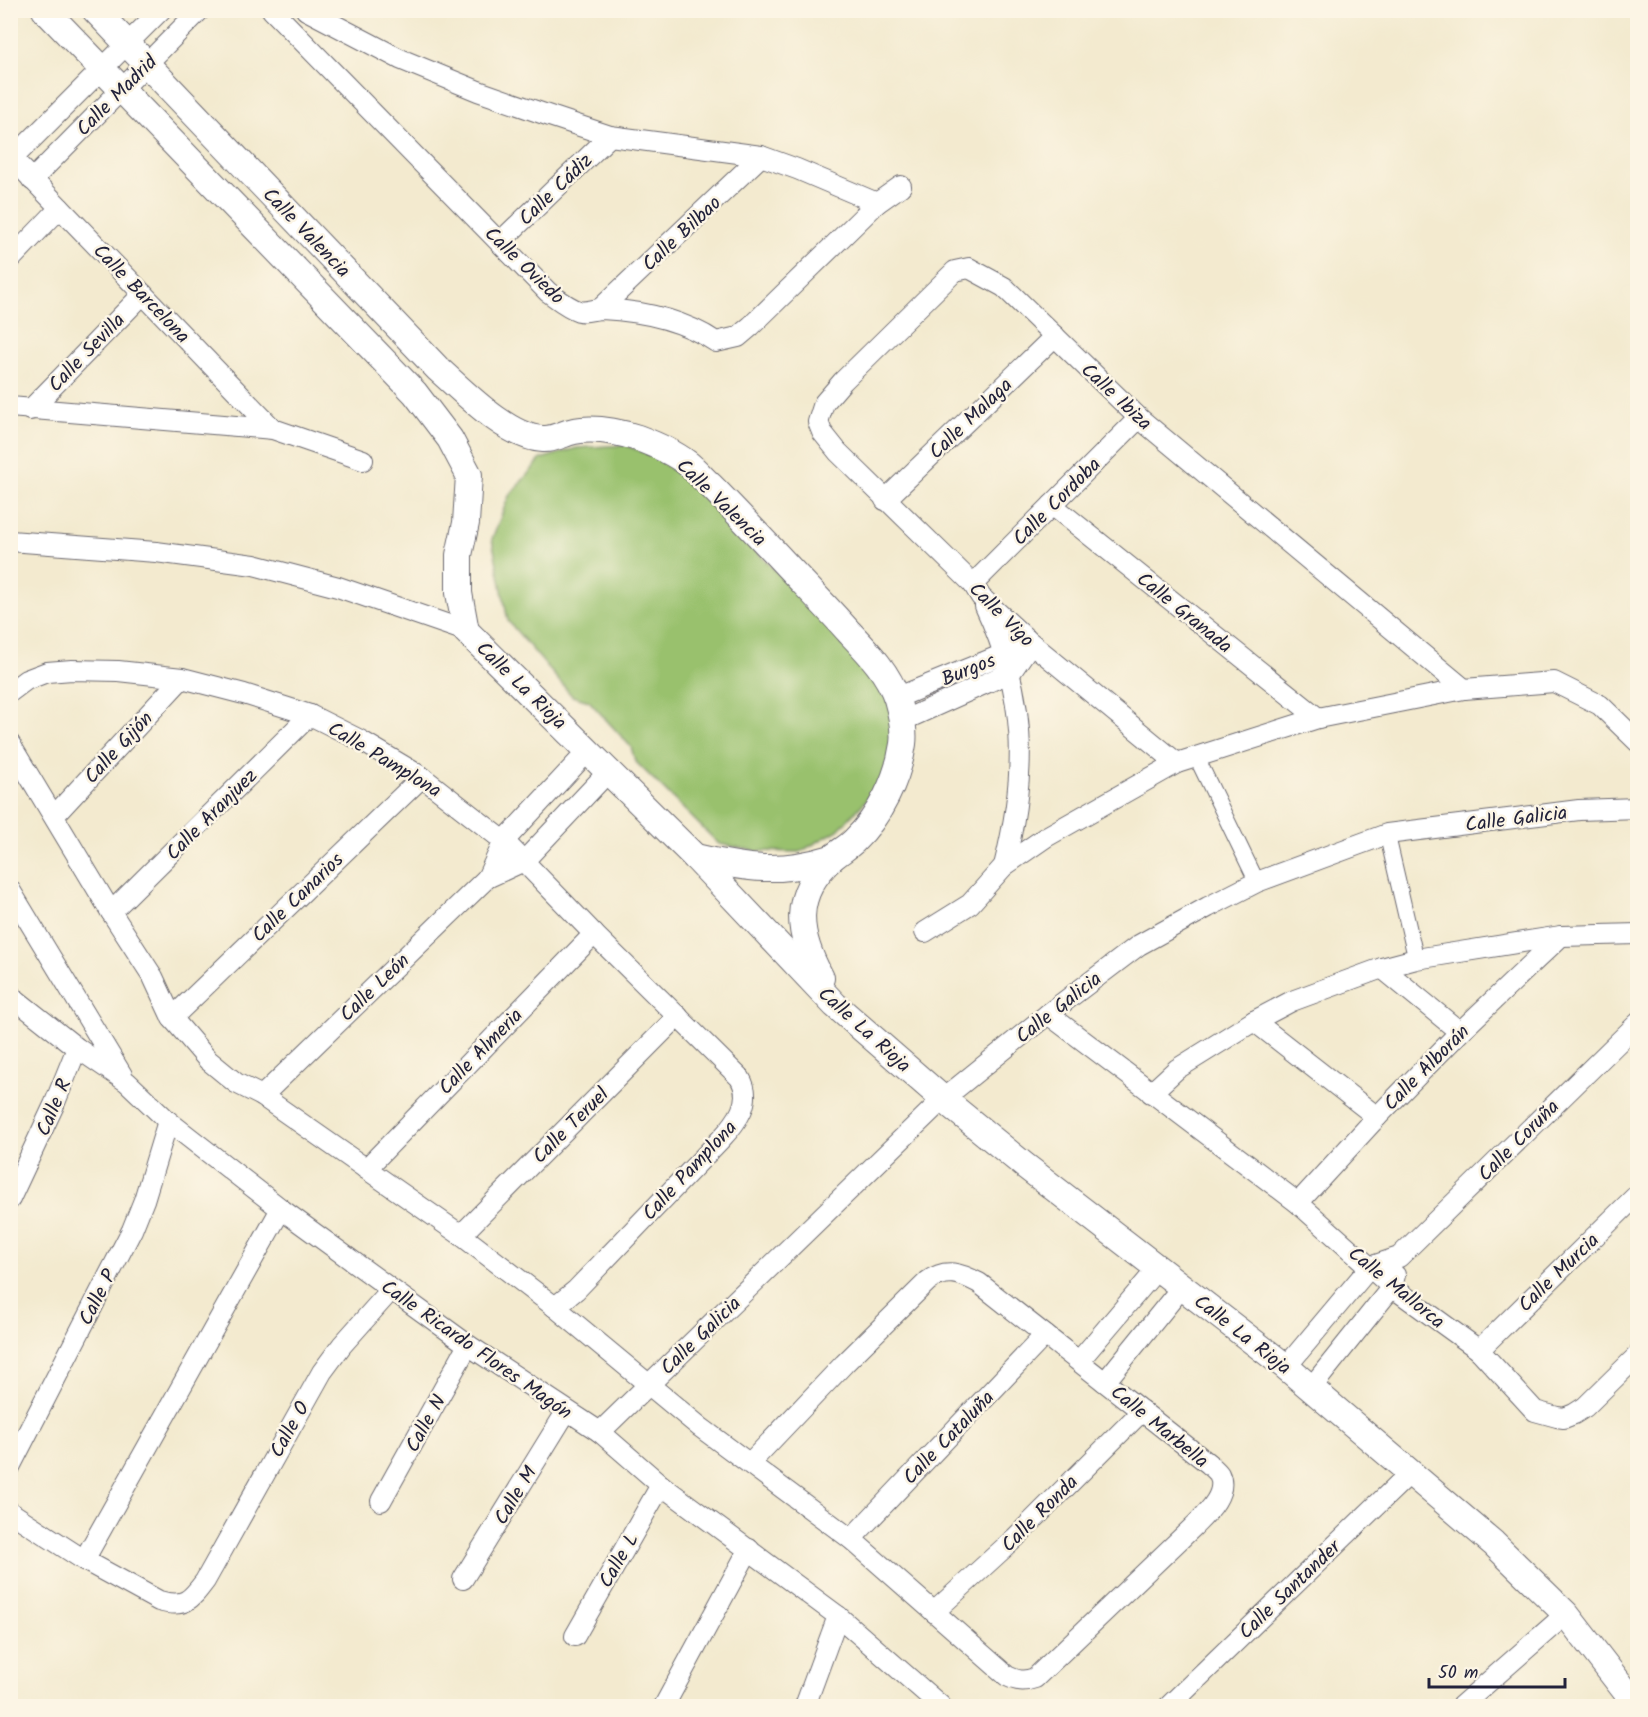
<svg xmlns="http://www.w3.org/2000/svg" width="1648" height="1717" viewBox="0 0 1648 1717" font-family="Kalam,sans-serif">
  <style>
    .green { fill: #99c16d; stroke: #5e7254; stroke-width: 1.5 }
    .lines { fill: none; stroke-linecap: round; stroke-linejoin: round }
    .pedestrian-casing { stroke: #6b686f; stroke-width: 17 }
    .minor-casing { stroke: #6b686f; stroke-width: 22 }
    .tertiary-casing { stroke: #6b686f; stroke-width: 28 }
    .pedestrian { stroke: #fff; stroke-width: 15 }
    .minor { stroke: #fff; stroke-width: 20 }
    .tertiary { stroke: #fff; stroke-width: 26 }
    .labels { text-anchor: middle; stroke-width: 5; stroke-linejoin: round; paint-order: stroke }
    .street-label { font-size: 20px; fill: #22223b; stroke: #fcf5e5 }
  </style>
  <rect width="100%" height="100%" fill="#fcf5e5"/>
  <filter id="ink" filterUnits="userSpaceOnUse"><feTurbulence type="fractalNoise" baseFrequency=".0167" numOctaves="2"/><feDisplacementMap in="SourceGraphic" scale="12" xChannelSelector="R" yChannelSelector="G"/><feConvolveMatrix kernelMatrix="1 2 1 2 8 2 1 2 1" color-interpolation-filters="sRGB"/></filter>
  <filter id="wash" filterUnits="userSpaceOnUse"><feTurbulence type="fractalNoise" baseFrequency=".008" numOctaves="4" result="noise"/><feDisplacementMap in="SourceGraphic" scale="24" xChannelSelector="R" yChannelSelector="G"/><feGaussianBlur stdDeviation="1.35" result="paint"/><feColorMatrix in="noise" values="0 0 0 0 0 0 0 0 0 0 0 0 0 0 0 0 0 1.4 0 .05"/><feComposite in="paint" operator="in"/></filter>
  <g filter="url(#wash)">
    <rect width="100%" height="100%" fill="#f3eacf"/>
    <polygon class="green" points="625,445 669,462 885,683 900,737 880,786 838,830 800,852 756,851 719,844 635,761 631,747 589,701 572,696 508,621 492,539 509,496 541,459 577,448"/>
  </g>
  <g filter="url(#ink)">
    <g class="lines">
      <g class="pedestrian-casing">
        <g id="pedestrian">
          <polyline points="1196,756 1257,882"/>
          <polyline points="1387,834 1416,959"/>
        </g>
      </g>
      <g class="minor-casing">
        <g id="minor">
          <path d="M 272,10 L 548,292 C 558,299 567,307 579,311 C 586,313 594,309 602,309 C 642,311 682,319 716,342 L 738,337 L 751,326 L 877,203 L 901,186"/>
          <polyline points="306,10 400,59 478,91 550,116 610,136 761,156 797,169 877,203"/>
          <polyline points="10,156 273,429"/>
          <polyline points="13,158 161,10"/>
          <polyline points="32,180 200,10"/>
          <polyline points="500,242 610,136"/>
          <polyline points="10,260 60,208"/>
          <polyline points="600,309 761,156"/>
          <polyline points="10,407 273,429 363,460"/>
          <polyline points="30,410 143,294"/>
          <polyline points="885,500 1055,336"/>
          <polyline points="1052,505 1318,718"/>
          <polyline points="10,541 156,552 254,565 338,587 466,631"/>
          <polyline points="973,584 1139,418"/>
          <path d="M 985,606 C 1027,696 1028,771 1004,866"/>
          <path d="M 10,692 L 26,680 L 47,672 L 72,670 L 118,671 L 182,678 L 244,694 L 310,715 L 360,740 L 422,777 L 504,841 L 594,934 L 740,1078 C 754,1101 736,1123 721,1139 L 576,1290 L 555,1307 L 461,1235 L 262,1096 L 236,1083 L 208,1060 L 172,1018 L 153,977 L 111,912 L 10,744"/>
          <polyline points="896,698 1016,649"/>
          <polyline points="902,721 1011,672 1031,643"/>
          <polyline points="1177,763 1031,643 981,597 973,584 838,452 822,432 818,422 824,403 843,381 955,271 969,268 1004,287 1139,418 1464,689"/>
          <polyline points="54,816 182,678"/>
          <polyline points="487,878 504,841 589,750"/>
          <polyline points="10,890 122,1075"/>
          <polyline points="111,912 310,715"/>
          <polyline points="925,932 970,904 1004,866 1046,837 1177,763 1318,718 1464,689 1554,682 1600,705 1638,742"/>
          <polyline points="1382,968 1460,1032"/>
          <polyline points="10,995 77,1048 127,1082 168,1121 281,1209 468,1345 600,1432 661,1485 838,1616 941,1706"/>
          <polyline points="1048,1014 1298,1203 1392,1287 1479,1350 1535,1411 1557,1417 1564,1418 1574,1414 1585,1407 1638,1355"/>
          <polyline points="172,1018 422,777"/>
          <polyline points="1254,1021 1377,1117"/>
          <polyline points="1151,1093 1177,1069 1254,1021 1292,1001 1382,968 1416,959 1561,936 1638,934"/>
          <polyline points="262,1096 487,878 524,861 609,771"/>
          <polyline points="366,1169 594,934"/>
          <polyline points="10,1199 54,1105 77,1048"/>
          <polyline points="1298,1203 1377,1117 1460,1032 1561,936"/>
          <polyline points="461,1235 678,1016"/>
          <path d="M 555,1307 L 700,1427 L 851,1539 L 1007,1676 C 1017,1681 1024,1682 1035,1678 L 1193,1527 C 1205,1515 1229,1494 1219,1474 C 1217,1471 1212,1467 1209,1464 L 979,1283 C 960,1273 946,1268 928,1281 L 844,1364 L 750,1463"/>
          <polyline points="1479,1350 1638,1194"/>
          <polyline points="1079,1361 1158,1268"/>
          <polyline points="1286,1367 1370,1267 1399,1257 1638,1023"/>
          <polyline points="1105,1382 1182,1287"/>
          <polyline points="1311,1388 1392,1287 1395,1275"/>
          <polyline points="600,1432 943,1099 1048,1014 1139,945 1208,907 1257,882 1387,834 1579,810 1638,808"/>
          <polyline points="10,1467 132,1230 144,1200 168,1121"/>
          <polyline points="381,1501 468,1345"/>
          <path d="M 10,1512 L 84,1560 L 159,1601 C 184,1608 190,1601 205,1581 L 322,1372 L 342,1345 L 391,1290"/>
          <polyline points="851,1539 1045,1335"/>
          <polyline points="84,1560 281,1209"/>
          <polyline points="463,1579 566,1412"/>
          <polyline points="934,1612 1015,1538 1142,1411"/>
          <polyline points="575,1636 661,1485"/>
          <polyline points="664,1706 749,1549"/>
          <polyline points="805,1706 838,1616"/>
          <polyline points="1169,1706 1410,1473"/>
          <polyline points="1461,1706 1566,1614"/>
        </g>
      </g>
      <g class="tertiary-casing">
        <g id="tertiary">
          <polyline points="45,10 415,393 450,439 469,475 466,523 459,555 459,593 466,631 695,857 835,1005 943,1099 1024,1165 1286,1367 1493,1543 1566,1614 1637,1706"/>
          <path d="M 95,10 L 438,369 C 463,391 508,438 543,439 C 553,440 564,433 574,431 C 594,427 619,432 638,438 C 654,444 673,452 687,463 C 695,469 702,478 710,485 C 733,508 755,532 777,555 C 801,581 826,606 849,632 C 868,652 888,672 897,699 C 901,713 905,730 903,744 C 898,779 880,816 854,841 C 848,847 839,852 832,858 C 791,895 797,934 821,978"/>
          <path d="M 695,857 C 747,869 780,874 832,858"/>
        </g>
      </g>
      <use href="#pedestrian" class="pedestrian"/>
      <use href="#minor" class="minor"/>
      <use href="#tertiary" class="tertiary"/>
    </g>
  </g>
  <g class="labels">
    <g class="street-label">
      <text transform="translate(116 95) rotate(-45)" y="7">Calle Madrid</text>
      <text transform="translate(555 189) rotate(-44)" y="7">Calle Cádiz</text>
      <text transform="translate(307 232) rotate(46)" y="7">Calle Valencia</text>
      <text transform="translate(681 233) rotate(-43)" y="7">Calle Bilbao</text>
      <text transform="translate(525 265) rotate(44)" y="7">Calle Oviedo</text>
      <text transform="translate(142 293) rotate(46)" y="7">Calle Barcelona</text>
      <text transform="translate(86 352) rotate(-46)" y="7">Calle Sevilla</text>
      <text transform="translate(1117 396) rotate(43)" y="7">Calle Ibiza</text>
      <text transform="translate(970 418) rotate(-44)" y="7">Calle Malaga</text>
      <text transform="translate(1056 501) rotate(-45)" y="7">Calle Cordoba</text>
      <text transform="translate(722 502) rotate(44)" y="7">Calle Valencia</text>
      <text transform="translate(1185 612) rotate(39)" y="7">Calle Granada</text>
      <text transform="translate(1002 614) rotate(45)" y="7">Calle Vigo</text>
      <text transform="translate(968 669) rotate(-22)" y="7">Burgos</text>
      <text transform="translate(522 685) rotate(44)" y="7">Calle La Rioja</text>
      <text transform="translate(118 747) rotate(-47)" y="7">Calle Gijón</text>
      <text transform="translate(385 759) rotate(31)" y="7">Calle Pamplona</text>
      <text transform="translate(211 814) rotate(-45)" y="7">Calle Aranjuez</text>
      <text transform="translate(1516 818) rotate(-7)" y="7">Calle Galicia</text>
      <text transform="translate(297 897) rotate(-44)" y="7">Calle Canarios</text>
      <text transform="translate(374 987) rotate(-44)" y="7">Calle León</text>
      <text transform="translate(1058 1007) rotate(-38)" y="7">Calle Galicia</text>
      <text transform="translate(865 1029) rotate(42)" y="7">Calle La Rioja</text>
      <text transform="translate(480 1051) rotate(-46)" y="7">Calle Almeria</text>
      <text transform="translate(1426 1067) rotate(-45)" y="7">Calle Alborán</text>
      <text transform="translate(53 1107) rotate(-67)" y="7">Calle R</text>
      <text transform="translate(570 1125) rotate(-45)" y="7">Calle Teruel</text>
      <text transform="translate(1518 1140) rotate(-45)" y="7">Calle Coruña</text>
      <text transform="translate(689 1170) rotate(-47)" y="7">Calle Pamplona</text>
      <text transform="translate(1558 1272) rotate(-44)" y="7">Calle Murcia</text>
      <text transform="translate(1397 1287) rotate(39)" y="7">Calle Mallorca</text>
      <text transform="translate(97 1297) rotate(-63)" y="7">Calle P</text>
      <text transform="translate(1243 1334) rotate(38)" y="7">Calle La Rioja</text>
      <text transform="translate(700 1335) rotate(-44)" y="7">Calle Galicia</text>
      <text transform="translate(477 1349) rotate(35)" y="7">Calle Ricardo Flores Magón</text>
      <text transform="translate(425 1423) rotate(-61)" y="7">Calle N</text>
      <text transform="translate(1160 1426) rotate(39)" y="7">Calle Marbella</text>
      <text transform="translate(289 1429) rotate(-61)" y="7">Calle O</text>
      <text transform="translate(948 1437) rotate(-46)" y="7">Calle Cataluña</text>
      <text transform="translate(515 1495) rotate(-59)" y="7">Calle M</text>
      <text transform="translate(1039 1513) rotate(-45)" y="7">Calle Ronda</text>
      <text transform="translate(618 1560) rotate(-60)" y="7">Calle L</text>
      <text transform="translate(1289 1589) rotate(-44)" y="7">Calle Santander</text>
    </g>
  </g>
  <rect width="1648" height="1717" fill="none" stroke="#fcf5e5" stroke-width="36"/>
  <path d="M1429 1678v9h136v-9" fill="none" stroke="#22223b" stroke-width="3"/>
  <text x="1438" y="1678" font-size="18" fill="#22223b" stroke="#fcf5e5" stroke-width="4.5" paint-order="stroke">50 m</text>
</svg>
